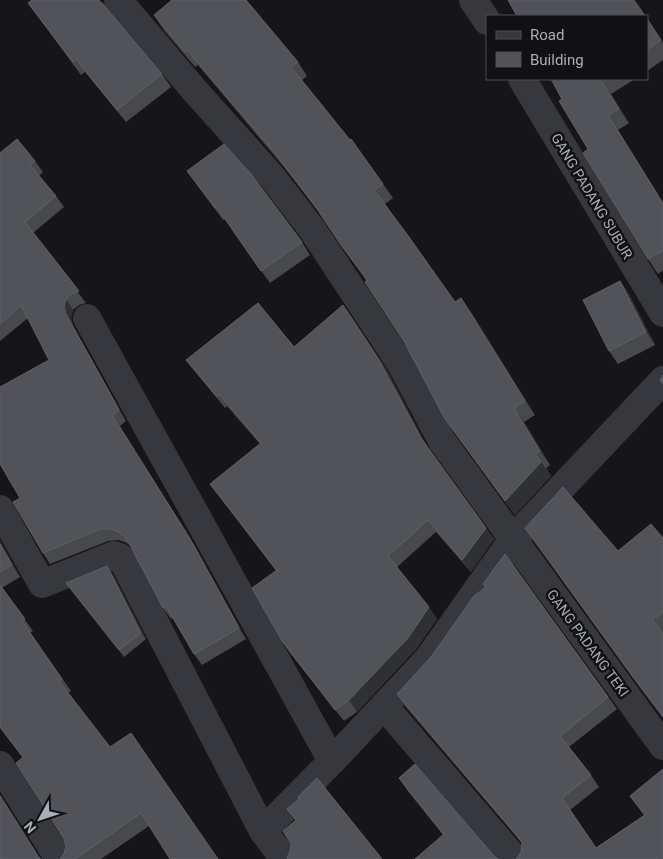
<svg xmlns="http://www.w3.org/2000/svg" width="663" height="859" viewBox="0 0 663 859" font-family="Roboto,sans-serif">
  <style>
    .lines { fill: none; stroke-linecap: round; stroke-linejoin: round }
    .minor { stroke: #37383d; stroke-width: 28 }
    .wall { fill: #47494d }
    .shaded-wall { fill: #2f3033 }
    .building { fill: #525359; stroke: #5f6168 }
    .labels { text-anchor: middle; stroke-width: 5; stroke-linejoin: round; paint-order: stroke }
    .street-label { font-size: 14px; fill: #a8adb8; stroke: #111113 }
  </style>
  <rect width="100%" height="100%" fill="#161618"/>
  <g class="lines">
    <g class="minor">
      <polyline points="118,0 196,92 272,177 312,229 401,364 442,441 663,746"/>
      <polyline points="473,0 487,21"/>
      <polyline points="522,79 663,313"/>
      <polyline points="87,318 332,761"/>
      <polyline points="0,509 42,584 114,555 120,557 123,561 263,831"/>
      <polyline points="384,706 515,859"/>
      <polyline points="0,765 59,859"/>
      <polyline points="284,859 263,831 332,761 428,659 513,539 663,380"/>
    </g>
  </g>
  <g class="wall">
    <polygon points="28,3 103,3 162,74 171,87 126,122 85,72 81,75"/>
    <polygon points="154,15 298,62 307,76 302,80 350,140 351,139 393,198 385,204 455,302 471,312 535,415 524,422 550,465 546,468 551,476 515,515 445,419 405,343 366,280 341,245 321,215 284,167 198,65 195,67 163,29"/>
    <polygon points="647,18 663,43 663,60 647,71"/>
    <polygon points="551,79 635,79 611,94 629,123 618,130 663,202 663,270 658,274 648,259 588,149"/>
    <polygon points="0,153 35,161 43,172 39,176 56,196 64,207 33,233 86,303 79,305 73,310 71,318 73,326 126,421 120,426 196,548 246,639 202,665 194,654 173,618 171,619 163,608 131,546 125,542 118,540 108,541 50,564 43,553 20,498 49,360 28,318 0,341"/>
    <polygon points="196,183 302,242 310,255 270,283 225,219 223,220"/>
    <polygon points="620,281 629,294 655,345 618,364 609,351"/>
    <polygon points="351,316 388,372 428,449 494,539 471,572 436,532 397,567 437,619 416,649 357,712 344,721 290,653 282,641 276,571 210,484 260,444 227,406 225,408 195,371 186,360 294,347"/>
    <polygon points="525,528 618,551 663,538 663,630 662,631 663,632 663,718 641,689"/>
    <polygon points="0,541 20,577 2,588 33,631 30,633 71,691 68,693 149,826 101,859 60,859 64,854 66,846 64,839 23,758 0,728"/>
    <polygon points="505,554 617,709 569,747 591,775 599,787 570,810 596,848 644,815 630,796 663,769 663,859 516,859 517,858 521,852 522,843 521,842 405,706 397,694 431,657 485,587"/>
    <polygon points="112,573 146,639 124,657 66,583"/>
    <polygon points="399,778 495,857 443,835 407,790"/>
  </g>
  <g class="shaded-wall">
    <polygon points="601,80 611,94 629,123 619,109"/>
    <polygon points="608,115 618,130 663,202 663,204"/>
    <polygon points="620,281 629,294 655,345 646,332"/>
    <polygon points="461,298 471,312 535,415 525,401"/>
    <polygon points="66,299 73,310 71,318 73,326 126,421 119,410 66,314 64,307"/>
    <polygon points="343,305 388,372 429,450 421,438"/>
    <polygon points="514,408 524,422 550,465 540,451"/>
    <polygon points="112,415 120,426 196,548 246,639 239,628"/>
    <polygon points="541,462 551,476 515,515 505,501"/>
    <polygon points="486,528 494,539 471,572 462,560"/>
    <polygon points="0,541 20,577 12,565 0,544"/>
    <polygon points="107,566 112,573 146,639 141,633"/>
    <polygon points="429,607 437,619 416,649 357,712 349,700"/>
    <polygon points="0,794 41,859 0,796"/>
  </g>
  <g class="building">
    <polygon points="32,0 99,0 162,74 117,110 76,59 73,62 28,3"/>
    <polygon points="172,0 246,0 298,62 291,67 350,140 351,139 383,184 374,190 409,237 455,302 461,298 525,401 514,408 540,451 535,454 541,462 505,501 445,419 405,343 365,282 367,280 341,245 315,206 275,153 188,51 186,53 154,15"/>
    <polygon points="508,0 634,0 645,16 517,16"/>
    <polygon points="647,19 661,40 647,50"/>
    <polygon points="551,79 603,79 601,80 619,109 608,115 663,204 663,250 648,259 583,153 588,149 559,101 562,99"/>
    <polygon points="17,139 35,161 30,165 56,196 25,222 79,291 71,294 66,299 64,307 66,314 119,410 112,415 189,537 239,628 194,654 166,606 163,608 129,543 124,536 117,531 111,529 100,529 43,553 13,502 20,498 0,464 0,387 49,360 21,305 0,324 0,153"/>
    <polygon points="224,144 251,174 302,242 261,271 216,206 215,208 187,171"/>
    <polygon points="620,281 646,332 609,351 583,300"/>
    <polygon points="258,303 294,347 343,305 379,360 421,438 486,528 462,560 428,520 388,556 429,607 408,638 349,700 335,710 282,641 252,588 277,570 210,484 261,443 219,394 217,397 186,360"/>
    <polygon points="663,375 663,384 660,380"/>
    <polygon points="563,487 618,551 651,524 663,538 663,612 652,620 663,633 663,716 633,677 525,528"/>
    <polygon points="0,544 12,565 0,572"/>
    <polygon points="505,554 608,697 560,736 591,775 562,798 596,848 645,815 630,796 663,769 663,857 660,859 516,859 517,858 521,852 522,843 518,837 397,694 431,657 474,596 486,587 483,584"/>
    <polygon points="107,566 141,633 119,650 66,583"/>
    <polygon points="0,585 25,619 22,621 62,679 59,681 110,747 131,733 218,859 170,859 141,813 75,859 60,859 64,854 66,846 64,839 16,763 23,757 0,727"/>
    <polygon points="415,764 495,857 498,859 415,859 444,834 399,778"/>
    <polygon points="317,778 382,859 288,859 287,857 290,852 291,844 283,831 296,820 287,809 299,799 298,797"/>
    <polygon points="0,796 38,856 41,859 0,859"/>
  </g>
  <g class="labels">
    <g class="street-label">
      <text transform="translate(592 196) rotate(59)" y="5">GANG PADANG SUBUR</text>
      <text transform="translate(588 643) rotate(54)" y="5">GANG PADANG TEKI</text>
    </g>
  </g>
  <rect x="486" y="15" width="162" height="65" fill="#111113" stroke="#4d4f55"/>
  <rect x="496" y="31" width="25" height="8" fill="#37383d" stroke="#4d4f55"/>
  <text x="530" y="40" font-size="15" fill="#a8adb8">Road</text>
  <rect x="496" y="52" width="25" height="15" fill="#525359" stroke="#4d4f55"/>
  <text x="530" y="65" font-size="15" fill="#a8adb8">Building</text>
  <g transform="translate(40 819) rotate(230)" stroke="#111113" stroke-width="4" paint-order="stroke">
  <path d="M0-4L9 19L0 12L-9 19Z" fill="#a8adb8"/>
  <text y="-8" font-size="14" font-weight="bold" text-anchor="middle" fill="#a8adb8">N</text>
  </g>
</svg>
